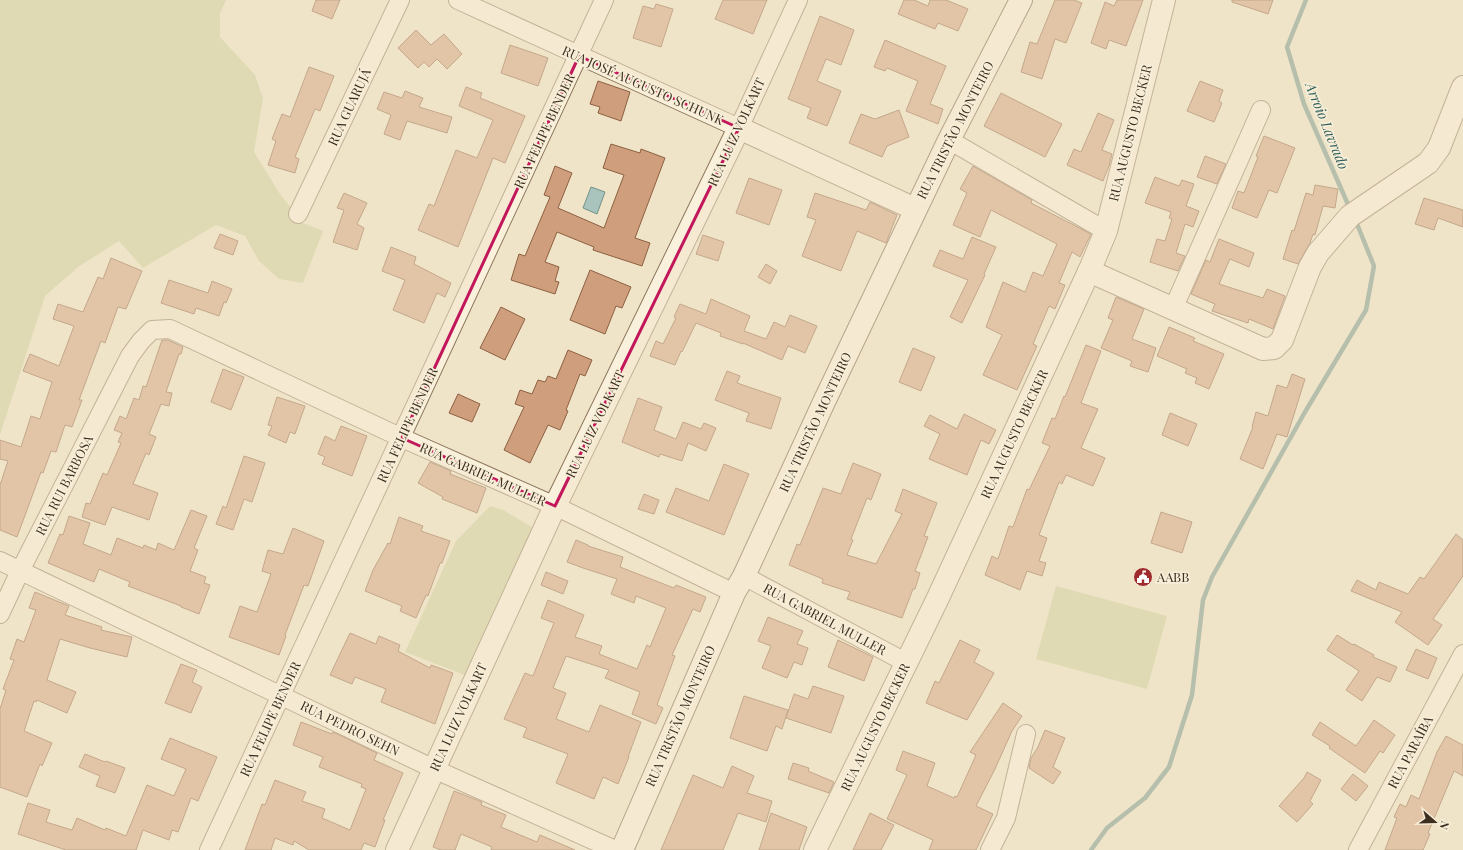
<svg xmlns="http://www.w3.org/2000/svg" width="1463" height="850" viewBox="0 0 1463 850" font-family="'Playfair Display',serif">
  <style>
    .green { fill: #c9cf9b }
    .water { fill: #a9c4bc; stroke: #6f938a }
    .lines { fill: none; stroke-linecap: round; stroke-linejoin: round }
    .stream { stroke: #6f938a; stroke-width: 4.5 }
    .building { fill: #cf9f7d; stroke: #8d5f41 }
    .minor-casing { stroke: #8d765c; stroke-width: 20 }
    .tertiary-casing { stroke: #8d765c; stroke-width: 24 }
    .secondary-casing { stroke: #6f573f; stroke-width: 24 }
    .minor { stroke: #faf1dc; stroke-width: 18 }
    .tertiary { stroke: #faf1dc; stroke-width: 22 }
    .secondary { stroke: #faf1dc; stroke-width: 22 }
    .marked { fill: none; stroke: #c2185b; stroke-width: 3; stroke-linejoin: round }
    .labels { text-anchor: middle; stroke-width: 3.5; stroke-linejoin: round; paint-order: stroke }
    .street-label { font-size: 13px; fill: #3d2e20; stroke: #f7eed8 }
    .poi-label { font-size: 13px; fill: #3d2e20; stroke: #f7eed8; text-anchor: start }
    .water-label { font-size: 14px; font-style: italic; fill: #2f5d5a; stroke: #f7eed8 }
  </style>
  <rect width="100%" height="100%" fill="#f0e4c8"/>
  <g class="green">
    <polygon points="0,0 226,0 220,14 220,37 255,75 263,98 254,152 280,194 303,223 323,231 303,283 279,279 259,261 245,236 216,225 143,268 119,241 78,267 45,296 0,435"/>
    <polygon points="490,506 503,510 537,530 470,677 405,652 456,541"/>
    <polygon points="1056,586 1167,616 1147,689 1036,659"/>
  </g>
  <polygon class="water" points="591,187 605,192 597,214 583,208"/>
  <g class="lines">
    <g class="stream">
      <polyline points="1306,0 1287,47 1304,104 1350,209"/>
      <polyline points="1091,850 1107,828 1145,798 1169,767 1192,695 1203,600 1212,577 1305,412 1366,310 1374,266 1355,219"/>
    </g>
  </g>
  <g class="building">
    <polygon points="316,0 340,0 332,19 312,11"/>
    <polygon points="723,0 767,0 753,34 715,19"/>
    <polygon points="904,0 914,0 928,6 930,0 946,0 968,9 958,31 938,23 935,29 898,14"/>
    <polygon points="1055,0 1074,0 1082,3 1066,43 1055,39 1042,79 1021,72 1030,42 1037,44"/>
    <polygon points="1117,0 1143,0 1126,46 1109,40 1106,49 1091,43 1105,2 1114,6"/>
    <polygon points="1232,0 1273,0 1268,14 1232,2"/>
    <polygon points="656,4 673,9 661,47 633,38 643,6 654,9"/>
    <polygon points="820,16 854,30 841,65 826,59 817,81 841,91 827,126 807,118 811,108 788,99"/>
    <polygon points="416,30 431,45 444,34 462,54 447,69 437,59 429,67 424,62 418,68 398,48"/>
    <polygon points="885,40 946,66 930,104 943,109 938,124 906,111 918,81 887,68 885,71 874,67"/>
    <polygon points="510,45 548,58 538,86 501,73"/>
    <polygon points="309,67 334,76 320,111 315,109 295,157 299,159 295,173 268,165 276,141 272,139 282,114 290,117"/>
    <polygon points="598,81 630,92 621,121 598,113 600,107 590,104"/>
    <polygon points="1200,81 1223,90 1219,101 1222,103 1214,122 1187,111"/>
    <polygon points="466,87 482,93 480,98 525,116 505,163 493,158 458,247 418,230 429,204 434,206 456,150 477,158 493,120 459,106"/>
    <polygon points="405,91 423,98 419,107 452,117 447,133 407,121 400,140 384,134 391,115 377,109 384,92 402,98"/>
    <polygon points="1001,93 1062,124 1045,157 984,126"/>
    <polygon points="899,110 909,137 887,146 882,157 849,143 861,114 875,119"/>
    <polygon points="1098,113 1114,120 1102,150 1112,154 1109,166 1103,181 1067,165 1074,149 1081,152"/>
    <polygon points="1264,136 1295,148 1277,193 1269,190 1257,218 1232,208 1238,191 1244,193 1258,157 1256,156"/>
    <polygon points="611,144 640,153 641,149 665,158 635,238 650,243 642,266 593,250 594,247 557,232 545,262 559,267 555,281 559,282 555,294 511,280 519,254 525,256 550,197 544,195 555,166 572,173 558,208 604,228 624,175 603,168"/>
    <polygon points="1205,156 1226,164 1217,184 1197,177"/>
    <polygon points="973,166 1032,200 1031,203 1091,234 1080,257 1072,252 1059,283 1065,285 1055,309 1049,306 1033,344 1037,346 1017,390 983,375 1002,335 986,327 1003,282 1025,292 1033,272 1043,276 1057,244 991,210 980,237 953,225 967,193 960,189"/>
    <polygon points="1155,177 1179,186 1182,180 1194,184 1186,206 1199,211 1193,227 1185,224 1176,253 1185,256 1178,271 1150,262 1157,239 1165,241 1172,219 1169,218 1171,212 1145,203"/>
    <polygon points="749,178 782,190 769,225 736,213"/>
    <polygon points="1315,185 1338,189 1335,208 1323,206 1315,235 1313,234 1310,243 1298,264 1283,259 1292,230 1294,231 1306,193 1313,195"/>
    <polygon points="344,193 367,203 357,224 364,228 357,250 333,242 344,210 337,208"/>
    <polygon points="815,193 866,210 870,202 897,215 886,243 857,231 841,271 802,256 816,220 807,217"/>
    <polygon points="1424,198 1463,210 1463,227 1438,218 1434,230 1415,224"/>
    <polygon points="220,234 238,241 233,255 214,248"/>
    <polygon points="703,235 724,242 718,261 696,254"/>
    <polygon points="972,237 996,247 984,274 985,275 962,323 950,317 968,280 933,266 940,250 963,259"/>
    <polygon points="1219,239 1254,253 1249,267 1230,259 1219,284 1263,298 1267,289 1285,296 1273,329 1249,319 1248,323 1212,311 1215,304 1191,294 1206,260 1210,262"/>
    <polygon points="391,247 416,257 414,264 451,283 445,297 437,293 424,323 393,310 405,280 382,271"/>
    <polygon points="111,258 142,271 126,309 118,307 105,343 101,341 79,400 82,400 72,427 65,425 56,452 51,451 43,473 41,472 17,537 0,530 0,485 8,461 0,459 0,440 21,447 31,416 40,419 52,382 23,371 30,354 59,366 74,326 53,319 58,304 83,312 98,277 103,279"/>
    <polygon points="766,264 777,271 770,284 758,277"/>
    <polygon points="590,270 631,287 622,308 616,306 605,334 570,320"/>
    <polygon points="169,280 208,293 212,281 232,289 226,303 224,302 219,316 196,308 194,314 161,303"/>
    <polygon points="1116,297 1144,309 1132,339 1156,348 1148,372 1130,366 1132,361 1101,348 1113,320 1108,318"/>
    <polygon points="711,299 750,316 744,331 766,339 774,322 785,327 790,315 817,326 805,353 788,346 782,360 743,343 743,344 720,336 721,333 696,323 682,352 681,351 675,365 650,356 656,341 663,344 676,318 674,317 680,304 706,314"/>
    <polygon points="501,307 525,319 505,360 480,348"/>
    <polygon points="1169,327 1195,338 1193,341 1224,354 1209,389 1195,383 1197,378 1185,373 1187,369 1157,356"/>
    <polygon points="162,340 168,340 183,347 181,354 179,354 166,392 172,393 169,406 161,404 149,434 156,437 149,455 146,453 133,484 158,493 149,520 112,507 105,525 82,517 86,503 90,504 103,473 107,475 121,443 118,442 122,433 114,430 120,416 126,419 134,398 139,400 143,386 146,387"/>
    <polygon points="1086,345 1101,351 1081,403 1098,409 1081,448 1105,458 1093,486 1066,475 1062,484 1059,482 1039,535 1047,538 1039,561 1046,563 1042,576 1027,571 1020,590 985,575 992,556 998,559 1009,526 1013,527 1027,489 1029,490 1050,446 1042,443 1052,418 1055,419 1064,396 1065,397"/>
    <polygon points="913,348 935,357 921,391 899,382"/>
    <polygon points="568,350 592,360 585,376 580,374 566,410 568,411 560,430 548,425 530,463 504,450 524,407 515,404 520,390 532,394 538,380 545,382 548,376 556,379"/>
    <polygon points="223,369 244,377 231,410 211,402"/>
    <polygon points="727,371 740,376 737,383 781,398 771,429 746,421 749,413 715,400"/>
    <polygon points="1292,374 1305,379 1287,437 1277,434 1263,469 1240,459 1253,427 1252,427 1256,412 1268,416 1277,385 1287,388"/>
    <polygon points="458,394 480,404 472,422 449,413"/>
    <polygon points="277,397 305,406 295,434 290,432 286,443 268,435 272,426 268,425"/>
    <polygon points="638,398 662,407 654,430 676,439 683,422 701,429 704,423 716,428 706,451 688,443 682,461 660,454 659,457 622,442"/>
    <polygon points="1170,413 1197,424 1188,446 1162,435"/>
    <polygon points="964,414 996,430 989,444 981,440 967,475 929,459 940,434 924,426 930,415 957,429"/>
    <polygon points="341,426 367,436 352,476 322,464 325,457 318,454 325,436 335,441"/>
    <polygon points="244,456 265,463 252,502 244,499 233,530 216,524 223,506 226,508"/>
    <polygon points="430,462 451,471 450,474 486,488 477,513 442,499 443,497 418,483"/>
    <polygon points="853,463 881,474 871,500 867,498 851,539 853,540 847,555 876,564 902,514 895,511 903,489 937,503 924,536 928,537 915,571 920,573 915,589 913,589 902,618 847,599 850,592 822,583 823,579 789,565 797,544 800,545 823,488 841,494"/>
    <polygon points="724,464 749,474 724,535 666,512 676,488 709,501"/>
    <polygon points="644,494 659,500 654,514 638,509"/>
    <polygon points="191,510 207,516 194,548 198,550 190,571 206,577 204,583 210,585 199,614 181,607 181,606 128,586 130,582 99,569 94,582 48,563 60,534 63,535 69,516 90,523 83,544 111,555 117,538 143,548 144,545 156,550 158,543 174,550"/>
    <polygon points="1161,512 1192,522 1182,553 1151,543"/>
    <polygon points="399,517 423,526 421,531 450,541 442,563 440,563 428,596 426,595 416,618 400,611 402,606 365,591 373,570 388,543 390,544"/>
    <polygon points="293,528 324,541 308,586 304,585 285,635 286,636 279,655 229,637 240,606 257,612 271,574 262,571 268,550 283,554"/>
    <polygon points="1456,534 1463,540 1463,576 1433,619 1442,625 1428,645 1395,622 1402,612 1351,591 1357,580 1376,590 1379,582 1408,594 1420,577 1424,579"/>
    <polygon points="576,540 588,545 588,546 623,557 620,567 674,588 676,585 706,597 700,612 693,609 672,655 675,656 657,705 663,708 656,724 632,714 640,692 605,678 609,670 566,656 553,688 566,693 556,719 589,732 600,705 641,722 628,757 629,757 618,784 603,777 594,799 556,783 568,754 523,737 527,728 504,719 525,673 533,676 554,623 541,618 548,600 584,615 575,637 602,646 599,654 637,669 647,645 650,647 666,608 636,596 634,603 611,594 617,579 583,568 567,562"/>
    <polygon points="546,572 568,581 563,594 541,585"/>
    <polygon points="35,592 69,606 65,615 102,627 101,630 132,637 127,657 90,648 60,639 47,680 76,692 67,713 37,700 36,702 34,701 24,731 52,743 42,766 40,764 27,797 0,787 0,709 6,690 3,689 14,660 10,659 17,639 24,642 36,610 29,608"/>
    <polygon points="768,617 803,631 797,644 808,648 802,665 794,662 787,678 762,668 771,646 758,641"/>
    <polygon points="350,633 376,644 379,636 400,645 398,651 430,668 431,665 453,673 435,724 381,702 386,689 355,677 352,684 330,675"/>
    <polygon points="1337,635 1353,645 1354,644 1374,655 1373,657 1397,667 1390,682 1377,677 1362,701 1346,690 1359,671 1327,650"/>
    <polygon points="838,640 873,657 864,681 828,667"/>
    <polygon points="960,640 980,650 974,662 994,673 967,720 926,703 935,681 939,683"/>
    <polygon points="1416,649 1437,658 1428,679 1406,670"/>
    <polygon points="181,664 197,670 192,682 202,687 191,713 165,703"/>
    <polygon points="813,686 844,696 831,733 786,718 794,694 808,699"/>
    <polygon points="744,696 788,710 782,729 776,726 767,751 730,738"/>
    <polygon points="1003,703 1022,716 1012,731 995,769 976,806 993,814 976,850 929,850 933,840 887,819 907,775 896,770 903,751 935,763 927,786 954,798 955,796 957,797 976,755 970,752"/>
    <polygon points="1374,720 1395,735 1383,753 1380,751 1365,773 1329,748 1330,746 1312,735 1320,722 1356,746"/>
    <polygon points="301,722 332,734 333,732 377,753 374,760 403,773 383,820 385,820 375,847 364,843 361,850 309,850 294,841 293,845 275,838 271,850 245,850 262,804 265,805 275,780 306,792 302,801 325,809 322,818 350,830 366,789 361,787 362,784 319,767 323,757 293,745"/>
    <polygon points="1045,730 1065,738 1053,767 1061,772 1053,784 1029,768 1031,758 1038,747"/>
    <polygon points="1446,736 1463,745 1463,776 1454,771 1428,833 1430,834 1423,850 1385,850 1397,818 1394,817 1400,804 1406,807 1411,795 1419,799 1437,752"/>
    <polygon points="170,738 217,757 198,801 191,798 178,832 172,830 169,840 143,830 136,850 66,850 18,834 28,803 50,810 46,822 72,830 77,818 105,830 106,828 126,836 147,785 174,796 186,769 161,759"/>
    <polygon points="85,754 105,762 106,761 125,768 115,793 96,786 100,776 79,767"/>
    <polygon points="793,763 809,768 808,771 834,782 829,793 788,779"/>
    <polygon points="732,766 754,776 747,793 772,801 766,822 738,813 723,850 661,850 693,775 723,788"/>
    <polygon points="1307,772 1321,780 1310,801 1313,804 1297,822 1279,806 1304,778"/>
    <polygon points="1353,774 1368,786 1356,801 1341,789"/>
    <polygon points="454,791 482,802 481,805 506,815 501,827 537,842 540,835 575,850 491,850 492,847 461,834 455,850 441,850 433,847"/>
    <polygon points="771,813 807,827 799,850 759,850"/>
    <polygon points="870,813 894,825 881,850 853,850"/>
  </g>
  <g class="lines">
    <g class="minor-casing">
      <g id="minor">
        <polyline points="458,0 739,128 798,0"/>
        <polyline points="949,140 1106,231"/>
        <polyline points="298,214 400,0"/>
        <polyline points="1173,309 1261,110"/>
        <polyline points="0,561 434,769 615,850"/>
        <polyline points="744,576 907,663"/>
        <polyline points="0,614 20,571 130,356 141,341 152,330 170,329 402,438 555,506 734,593"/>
        <polyline points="209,850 604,0"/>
        <polyline points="990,850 1006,818 1026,734"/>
        <polyline points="1358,850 1463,654"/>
      </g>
    </g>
    <g class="tertiary-casing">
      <g id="tertiary">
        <polyline points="1089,271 1263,349 1274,348 1282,340 1310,267 1318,253 1350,216 1428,163 1439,148 1463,87"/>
        <polyline points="397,850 555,506 739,128 915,209"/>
        <polyline points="815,850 937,600 1091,267 1106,231 1164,0"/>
      </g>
    </g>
    <g class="secondary-casing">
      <polyline id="secondary" points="622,850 734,593 744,576 823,404 949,140 1021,0"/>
    </g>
    <use href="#minor" class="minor"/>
    <use href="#tertiary" class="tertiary"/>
    <use href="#secondary" class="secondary"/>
  </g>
  <path d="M0 0H1463V850H0ZM 579,56 L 739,128 L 555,506 L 402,438 Z" fill="#f0e4c8" fill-opacity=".55" fill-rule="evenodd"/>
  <path class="marked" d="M 579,56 L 739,128 L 555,506 L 402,438 Z"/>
  <defs>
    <g id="civic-disc" transform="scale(1)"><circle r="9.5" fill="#9e2a2b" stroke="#f7eed8"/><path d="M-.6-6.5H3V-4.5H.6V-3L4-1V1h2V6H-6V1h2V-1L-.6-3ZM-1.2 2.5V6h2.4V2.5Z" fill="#fff"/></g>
  </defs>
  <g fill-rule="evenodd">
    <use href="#civic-disc" x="1143" y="577"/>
  </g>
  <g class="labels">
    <g class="street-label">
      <text transform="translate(643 85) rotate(24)" y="5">RUA JOSÉ AUGUSTO SCHUNK</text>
      <text transform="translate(349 107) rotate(-65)" y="5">RUA GUARUJÁ</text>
      <text transform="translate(955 130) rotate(-63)" y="5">RUA TRISTÃO MONTEIRO</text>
      <text transform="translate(544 131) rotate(-65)" y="5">RUA FELIPE BENDER</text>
      <text transform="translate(736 132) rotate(-65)" y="5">RUA LUIZ VOLKART</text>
      <text transform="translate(1130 133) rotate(-76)" y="5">RUA AUGUSTO BECKER</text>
      <text transform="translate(815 422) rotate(-65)" y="5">RUA TRISTÃO MONTEIRO</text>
      <text transform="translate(595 424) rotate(-64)" y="5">RUA LUIZ VOLKART</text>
      <text transform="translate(407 425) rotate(-65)" y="5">RUA FELIPE BENDER</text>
      <text transform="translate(1014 434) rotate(-65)" y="5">RUA AUGUSTO BECKER</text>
      <text transform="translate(483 474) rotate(24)" y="5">RUA GABRIEL MULLER</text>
      <text transform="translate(64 485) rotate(-63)" y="5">RUA RUI BARBOSA</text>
      <text transform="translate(825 619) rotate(28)" y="5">RUA GABRIEL MULLER</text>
      <text transform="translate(680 716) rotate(-66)" y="5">RUA TRISTÃO MONTEIRO</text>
      <text transform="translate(458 717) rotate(-65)" y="5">RUA LUIZ VOLKART</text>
      <text transform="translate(270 719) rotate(-65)" y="5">RUA FELIPE BENDER</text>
      <text transform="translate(875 727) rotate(-64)" y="5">RUA AUGUSTO BECKER</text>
      <text transform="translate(350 728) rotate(26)" y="5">RUA PEDRO SEHN</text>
      <text transform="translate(1410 752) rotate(-62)" y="5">RUA PARAÍBA</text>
    </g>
    <g class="poi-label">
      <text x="1157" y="582">AABB</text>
    </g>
    <g class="water-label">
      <text transform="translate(1327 126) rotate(68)" y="5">Arroio Lavrado</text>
    </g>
  </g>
  <g transform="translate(1435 822) rotate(110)" stroke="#f7eed8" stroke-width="3" paint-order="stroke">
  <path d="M0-3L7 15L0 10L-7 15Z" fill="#3d2e20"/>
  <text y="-6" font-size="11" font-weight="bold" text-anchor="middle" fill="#3d2e20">N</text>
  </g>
</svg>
